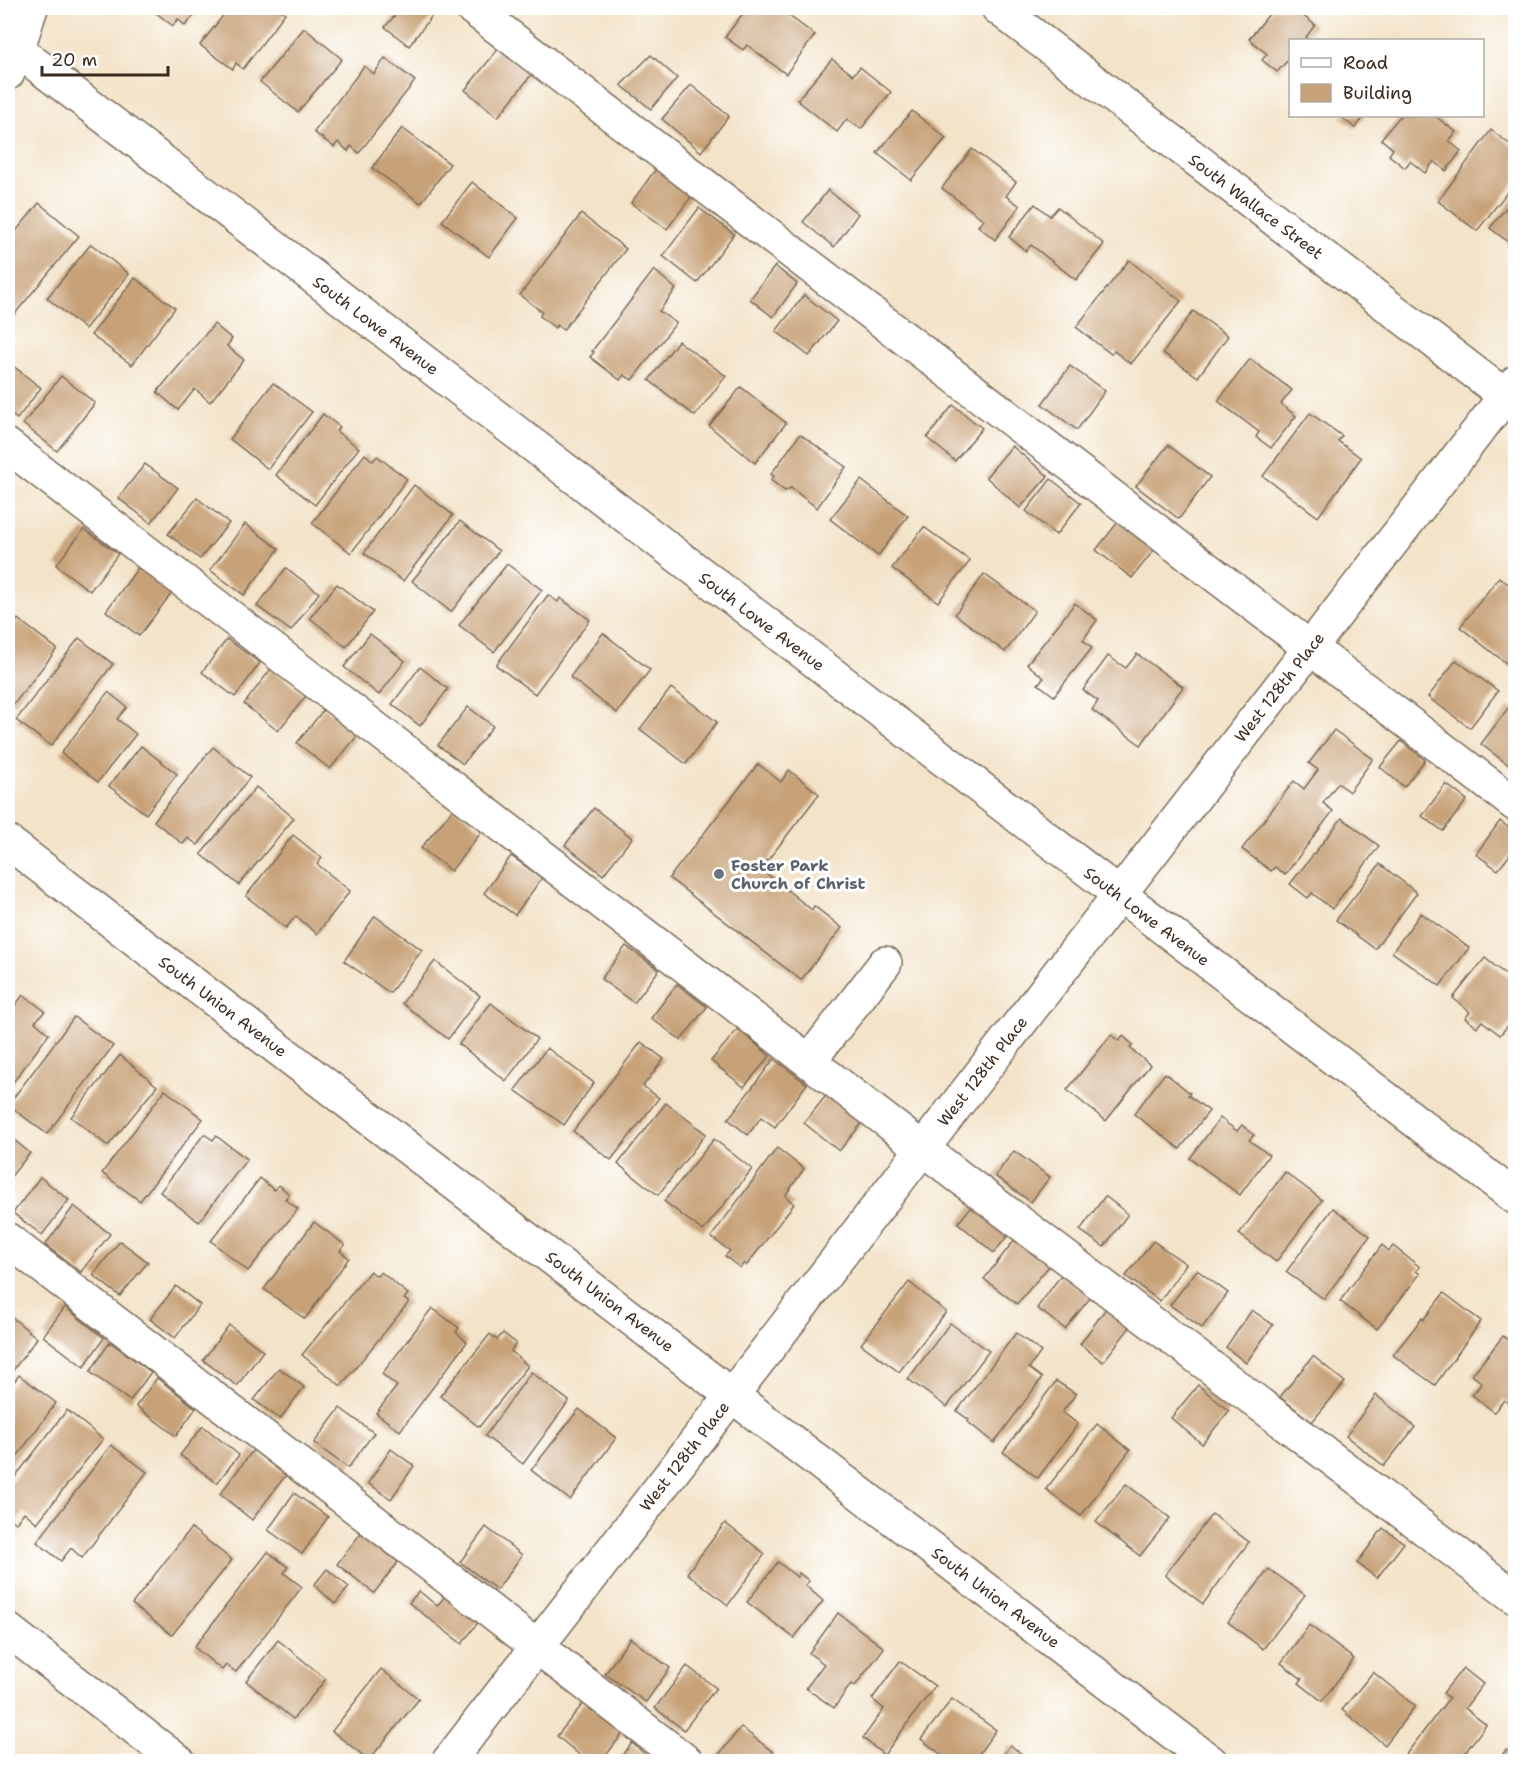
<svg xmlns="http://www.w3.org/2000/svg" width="1523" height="1769" viewBox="0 0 1523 1769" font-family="'Shantell Sans',sans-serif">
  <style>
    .building { fill: #c7a278 }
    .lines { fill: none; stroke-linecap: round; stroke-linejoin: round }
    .minor-casing { stroke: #7b6b5a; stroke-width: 36 }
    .minor { stroke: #fff; stroke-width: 33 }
    .worship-dot { fill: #6b7280; stroke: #fff; stroke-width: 2 }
    .labels { text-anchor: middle; stroke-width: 6; stroke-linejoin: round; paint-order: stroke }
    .street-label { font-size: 16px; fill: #3b2a1e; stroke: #fff }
    .worship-label { font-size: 16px; font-weight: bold; fill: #5b616d; stroke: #fff; text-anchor: start }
  </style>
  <rect width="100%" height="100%" fill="#fff"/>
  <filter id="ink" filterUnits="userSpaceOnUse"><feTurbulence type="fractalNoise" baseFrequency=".0167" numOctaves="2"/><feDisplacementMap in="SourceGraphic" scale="12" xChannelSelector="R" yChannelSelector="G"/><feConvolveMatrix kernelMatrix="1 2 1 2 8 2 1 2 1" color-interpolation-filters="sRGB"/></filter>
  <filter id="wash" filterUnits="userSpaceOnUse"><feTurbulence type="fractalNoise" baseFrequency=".008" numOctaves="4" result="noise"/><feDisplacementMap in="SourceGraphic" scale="24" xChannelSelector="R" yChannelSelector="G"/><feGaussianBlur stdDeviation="1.35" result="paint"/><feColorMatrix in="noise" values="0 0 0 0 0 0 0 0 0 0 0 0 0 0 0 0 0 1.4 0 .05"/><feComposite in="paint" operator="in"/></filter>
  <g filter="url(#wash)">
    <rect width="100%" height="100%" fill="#f3e3c8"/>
    <g id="blocks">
      <g class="building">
        <polygon points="150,8 200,8 185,26 178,19 173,26"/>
        <polygon points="229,8 278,8 285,13 243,69 236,63 233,69 200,45"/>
        <polygon points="401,8 438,8 409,46 385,27"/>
        <polygon points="747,8 755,8 763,13 767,8 778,8 815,35 786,74 747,45 743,50 725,37"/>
        <polygon points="1274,8 1293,8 1315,25 1304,40 1290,40 1290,58 1277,72 1262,60 1267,54 1249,39"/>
        <polygon points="304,28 342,59 298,112 260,82"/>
        <polygon points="499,48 532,74 498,117 465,90"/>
        <polygon points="651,55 677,78 651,109 621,85"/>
        <polygon points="385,58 415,81 359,153 351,146 348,151 338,142 334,147 314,132 364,66 374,74"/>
        <polygon points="832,59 853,75 860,67 891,92 861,129 847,119 837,132 797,100"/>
        <polygon points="691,85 729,116 701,152 662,119"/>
        <polygon points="912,111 946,138 911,180 877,153"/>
        <polygon points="1340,116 1365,116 1355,128"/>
        <polygon points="1400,116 1435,116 1456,132 1449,141 1461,151 1446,171 1434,161 1425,173 1410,161 1405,168 1389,155 1393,149 1381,139"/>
        <polygon points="402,128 450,164 421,203 372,168"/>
        <polygon points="1491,130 1516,149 1516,181 1477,231 1438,201"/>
        <polygon points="972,149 1016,182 1006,196 1020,206 995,240 978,226 984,220 942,188"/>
        <polygon points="658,166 694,193 667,229 631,203"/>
        <polygon points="472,182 518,218 489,257 442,221"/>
        <polygon points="828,190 858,214 834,247 803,222"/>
        <polygon points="1516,195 1516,248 1490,228"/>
        <polygon points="39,203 79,236 14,315 8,310 8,241"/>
        <polygon points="1035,204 1050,216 1058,207 1104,244 1076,280 1031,245 1026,251 1009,237"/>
        <polygon points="699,208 734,234 697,283 663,256"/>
        <polygon points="581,214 626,249 563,330 557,325 555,328 540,316 542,312 520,295"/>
        <polygon points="91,244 129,274 85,329 47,298"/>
        <polygon points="1129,260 1181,301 1131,364 1114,351 1111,354 1076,327"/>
        <polygon points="775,266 797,284 773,317 750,299"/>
        <polygon points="654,270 676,289 659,311 676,323 632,380 624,375 620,380 590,357 594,352 592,351"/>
        <polygon points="135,278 175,308 132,365 91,335"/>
        <polygon points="804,295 837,321 809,356 776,331"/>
        <polygon points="1193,311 1228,336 1198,377 1163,353"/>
        <polygon points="214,324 232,339 227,346 244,360 210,402 195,389 178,410 157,392"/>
        <polygon points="678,341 726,376 695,416 649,380"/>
        <polygon points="1250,359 1292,390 1281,404 1296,416 1271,448 1256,437 1259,432 1218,401"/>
        <polygon points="8,362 41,388 17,419 8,412"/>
        <polygon points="1070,366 1105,391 1077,430 1042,404"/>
        <polygon points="61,376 95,403 57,451 23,424"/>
        <polygon points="273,383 312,412 268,469 230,439"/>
        <polygon points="741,387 786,423 755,463 709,426"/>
        <polygon points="953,405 982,428 955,461 927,438"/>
        <polygon points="1310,413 1342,436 1338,441 1361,458 1318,517 1263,476"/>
        <polygon points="323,414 340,427 336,431 359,448 315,505 276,475"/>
        <polygon points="800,434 846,467 817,508 791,488 785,491 771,480 774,476 771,474"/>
        <polygon points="1168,445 1210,477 1179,519 1136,486"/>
        <polygon points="1012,446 1048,476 1020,508 986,477"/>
        <polygon points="365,454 373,461 377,456 407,479 351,553 312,523"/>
        <polygon points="145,464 178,488 151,523 118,498"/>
        <polygon points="1051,479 1081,503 1056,535 1026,511"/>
        <polygon points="861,480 908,516 878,556 830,519"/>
        <polygon points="414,485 453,515 403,581 364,553"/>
        <polygon points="197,498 229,523 200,559 168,534"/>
        <polygon points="460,521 499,551 451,612 412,581"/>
        <polygon points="1118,522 1154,550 1132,578 1096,550"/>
        <polygon points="245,524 279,549 244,595 210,570"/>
        <polygon points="924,527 970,561 938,602 892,568"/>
        <polygon points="84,529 118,554 90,591 56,565"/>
        <polygon points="507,564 542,590 494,652 459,625"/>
        <polygon points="140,565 174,590 139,636 106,611"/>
        <polygon points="286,568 319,593 291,631 257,606"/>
        <polygon points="984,574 1035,611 1005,652 955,614"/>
        <polygon points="1499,577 1508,584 1514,577 1516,579 1516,662 1511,667 1460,627"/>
        <polygon points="337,584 373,612 346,647 310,618"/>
        <polygon points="548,595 558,602 560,598 590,620 535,694 496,665"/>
        <polygon points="1075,603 1097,620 1083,640 1092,648 1054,696 1038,684 1044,678 1027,664"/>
        <polygon points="18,619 57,649 14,704 8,698 8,633"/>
        <polygon points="603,633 650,670 617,713 570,677"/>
        <polygon points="370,634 405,661 379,695 344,667"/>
        <polygon points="79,638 113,664 51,746 16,720"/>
        <polygon points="227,639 260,663 235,697 202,672"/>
        <polygon points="1137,654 1183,687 1141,745 1092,710 1098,701 1083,690 1108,656 1126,668"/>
        <polygon points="1456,660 1498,691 1470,728 1428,697"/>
        <polygon points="420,667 448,689 420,726 392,704"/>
        <polygon points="271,669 306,696 278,731 244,704"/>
        <polygon points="671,688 717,722 686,764 640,729"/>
        <polygon points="108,692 127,707 117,719 136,734 98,782 61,753"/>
        <polygon points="468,707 493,726 463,764 438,745"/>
        <polygon points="1509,707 1516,712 1516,767 1514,769 1481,744"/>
        <polygon points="325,708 358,735 330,769 297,743"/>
        <polygon points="1334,730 1373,759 1349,792 1338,783 1323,803 1333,811 1285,875 1275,867 1271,871 1242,849 1294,781 1304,789 1318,770 1309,763"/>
        <polygon points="1401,741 1425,760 1404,787 1380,767"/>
        <polygon points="141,746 177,774 146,814 109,786"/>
        <polygon points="213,747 250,777 198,845 188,838 183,844 154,821"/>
        <polygon points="758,764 781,782 789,770 819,794 761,869 812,910 814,906 842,928 801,980 669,878"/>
        <polygon points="1446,784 1467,800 1443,831 1422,816"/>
        <polygon points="256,787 294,818 239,885 201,854"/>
        <polygon points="454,808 483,830 451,871 421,848"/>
        <polygon points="594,808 632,838 603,875 565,845"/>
        <polygon points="1342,818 1379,846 1332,909 1312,893 1308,898 1290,884"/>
        <polygon points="1500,821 1516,833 1516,847 1498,870 1476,854"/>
        <polygon points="293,835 322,858 317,864 350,891 317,934 296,916 286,928 246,896"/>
        <polygon points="511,856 542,878 515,915 484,893"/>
        <polygon points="1380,864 1417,893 1375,949 1336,920"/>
        <polygon points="1421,913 1469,948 1440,986 1392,952"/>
        <polygon points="375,916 422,950 390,993 344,961"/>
        <polygon points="626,946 659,970 634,1003 601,979"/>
        <polygon points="1485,958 1516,983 1516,1016 1500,1035 1482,1021 1477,1027 1465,1018 1470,1012 1453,998"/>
        <polygon points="435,961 480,996 448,1039 402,1003"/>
        <polygon points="677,984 707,1007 681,1040 651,1018"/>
        <polygon points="23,995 45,1011 35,1022 49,1034 8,1089 8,1015"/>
        <polygon points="491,1003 537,1039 506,1081 459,1044"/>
        <polygon points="74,1017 113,1046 47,1134 8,1105"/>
        <polygon points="738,1029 770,1056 744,1087 711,1061"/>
        <polygon points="1111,1035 1119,1041 1123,1036 1133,1045 1130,1048 1150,1065 1106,1121 1067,1090"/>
        <polygon points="641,1042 664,1059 643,1086 659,1098 611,1160 573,1131"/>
        <polygon points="547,1048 594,1083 564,1125 515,1090"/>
        <polygon points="120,1055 157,1086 108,1146 71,1117"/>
        <polygon points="774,1059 807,1084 775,1127 761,1117 748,1135 728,1119"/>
        <polygon points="1165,1073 1190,1093 1188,1095 1209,1111 1180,1149 1134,1114"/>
        <polygon points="165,1090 203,1119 140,1201 102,1173"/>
        <polygon points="828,1093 863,1122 839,1151 804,1123"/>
        <polygon points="666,1103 706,1134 658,1195 618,1164"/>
        <polygon points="1220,1118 1237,1131 1242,1125 1254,1135 1249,1140 1269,1155 1240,1195 1190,1158"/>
        <polygon points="204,1134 213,1140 216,1136 247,1159 199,1222 160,1192"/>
        <polygon points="8,1135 30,1153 8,1180"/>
        <polygon points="714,1139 752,1169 703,1231 664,1201"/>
        <polygon points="777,1148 804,1169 785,1196 794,1204 746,1266 744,1263 740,1268 725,1256 730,1251 711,1237"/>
        <polygon points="1014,1151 1050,1177 1031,1202 995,1176"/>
        <polygon points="1285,1172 1322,1200 1276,1262 1239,1234"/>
        <polygon points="40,1177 69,1200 42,1235 13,1213"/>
        <polygon points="260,1178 274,1190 279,1185 289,1194 285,1199 298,1209 248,1271 211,1241"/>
        <polygon points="1105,1196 1128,1214 1104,1247 1080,1230"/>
        <polygon points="976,1201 1012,1230 994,1253 958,1223"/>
        <polygon points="74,1206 110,1234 81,1272 45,1245"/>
        <polygon points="1333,1208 1370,1236 1324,1299 1286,1272"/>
        <polygon points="314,1222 345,1245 340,1251 349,1258 305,1319 264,1289"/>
        <polygon points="1016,1238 1050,1265 1017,1304 984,1279"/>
        <polygon points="120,1241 148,1262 120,1296 93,1275"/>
        <polygon points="1153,1241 1186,1264 1160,1301 1126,1276"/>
        <polygon points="1382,1245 1389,1251 1393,1246 1420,1267 1416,1271 1420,1274 1377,1329 1340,1301"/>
        <polygon points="1197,1270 1228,1293 1202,1328 1170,1305"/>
        <polygon points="370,1271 377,1276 381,1272 408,1294 404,1299 409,1302 341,1386 302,1355"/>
        <polygon points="1061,1275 1091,1297 1065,1329 1037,1308"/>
        <polygon points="909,1282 946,1312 899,1372 861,1344"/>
        <polygon points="176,1286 200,1305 175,1338 150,1319"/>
        <polygon points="1444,1293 1481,1321 1435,1385 1393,1355 1422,1318 1423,1320"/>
        <polygon points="65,1307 104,1338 84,1367 43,1336"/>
        <polygon points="1107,1307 1131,1326 1103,1362 1080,1344"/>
        <polygon points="432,1308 459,1328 456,1332 467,1342 400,1431 376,1413 397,1386 382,1374"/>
        <polygon points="1252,1310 1273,1325 1246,1363 1226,1347"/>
        <polygon points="8,1314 37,1338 8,1377"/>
        <polygon points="950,1323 989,1351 947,1407 908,1379"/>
        <polygon points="229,1325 263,1351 237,1386 203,1360"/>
        <polygon points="503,1333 516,1343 511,1351 528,1366 479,1427 440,1396 490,1334 497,1340"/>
        <polygon points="1016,1333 1041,1352 1029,1368 1042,1378 994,1443 968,1422 969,1420 957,1411"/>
        <polygon points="1503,1336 1516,1346 1516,1409 1504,1400 1494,1412 1472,1395 1482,1383 1472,1375"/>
        <polygon points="110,1342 151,1372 130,1401 90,1372"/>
        <polygon points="1313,1356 1345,1382 1312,1422 1280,1397"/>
        <polygon points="279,1368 304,1387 280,1419 254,1400"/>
        <polygon points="531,1372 569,1401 523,1464 485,1436"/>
        <polygon points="19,1375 56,1403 8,1469 8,1390"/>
        <polygon points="157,1378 196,1408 176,1436 136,1406"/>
        <polygon points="1056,1381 1076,1394 1062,1412 1078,1424 1038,1478 1003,1452"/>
        <polygon points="1198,1385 1229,1411 1202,1444 1171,1418"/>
        <polygon points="1376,1395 1415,1427 1384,1466 1346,1436"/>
        <polygon points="340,1408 374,1433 348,1468 314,1443"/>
        <polygon points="579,1409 616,1438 570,1500 531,1470"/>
        <polygon points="67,1410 103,1439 37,1523 24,1512 16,1523 8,1517 8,1486"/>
        <polygon points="1097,1424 1130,1450 1081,1516 1046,1489"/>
        <polygon points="203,1426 239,1455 217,1483 180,1455"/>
        <polygon points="111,1445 147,1472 82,1558 71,1548 61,1561 37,1542"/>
        <polygon points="391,1449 414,1466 391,1499 368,1483"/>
        <polygon points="253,1450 286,1475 252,1520 220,1494"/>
        <polygon points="1126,1484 1170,1518 1140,1556 1096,1522"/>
        <polygon points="294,1493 328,1517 302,1554 268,1530"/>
        <polygon points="1212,1514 1249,1542 1203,1604 1165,1575"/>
        <polygon points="725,1523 765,1554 728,1605 687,1573"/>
        <polygon points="486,1527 522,1555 497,1590 460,1562"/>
        <polygon points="191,1528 232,1560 172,1635 132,1604"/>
        <polygon points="1383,1528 1404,1543 1377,1578 1357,1563"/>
        <polygon points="361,1533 398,1562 374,1593 337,1564"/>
        <polygon points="268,1552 288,1567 284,1573 302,1587 236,1672 226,1665 222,1670 194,1647"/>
        <polygon points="778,1562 797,1577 799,1573 809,1581 805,1585 823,1601 794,1638 747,1602"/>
        <polygon points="327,1569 349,1587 335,1604 314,1585"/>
        <polygon points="1269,1569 1305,1595 1263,1649 1228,1622"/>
        <polygon points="419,1591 437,1606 446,1595 479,1621 462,1644 409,1603"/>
        <polygon points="838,1613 884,1648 855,1686 851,1684 834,1708 806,1688 824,1664 809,1653"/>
        <polygon points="1309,1625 1354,1659 1322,1701 1299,1683 1302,1679 1281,1663"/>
        <polygon points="630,1638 670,1668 646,1702 605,1674"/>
        <polygon points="278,1640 326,1679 293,1719 246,1681"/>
        <polygon points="900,1661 935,1686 884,1755 863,1738 884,1709 872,1699"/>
        <polygon points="687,1666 716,1688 684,1730 655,1708"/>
        <polygon points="1463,1668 1483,1684 1465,1708 1486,1725 1458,1762 1410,1762 1404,1757 1449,1698 1443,1693"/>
        <polygon points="381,1669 419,1699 369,1760 332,1731"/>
        <polygon points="1373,1672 1415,1706 1385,1745 1342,1710"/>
        <polygon points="952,1699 996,1730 973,1762 951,1762 921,1739"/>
        <polygon points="585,1701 623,1733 601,1762 588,1762 557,1736"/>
        <polygon points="741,1727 774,1753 767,1762 722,1762 717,1757"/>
        <polygon points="632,1743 654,1762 617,1762"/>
        <polygon points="1010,1745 1032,1762 998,1762"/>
        <polygon points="1506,1750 1516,1757 1516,1762 1497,1762"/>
      </g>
    </g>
  </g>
  <g filter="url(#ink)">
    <use href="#blocks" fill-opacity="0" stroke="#7b6b5a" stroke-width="1.5"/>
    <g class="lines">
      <g class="minor-casing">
        <g id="minor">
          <polyline points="472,8 1516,805"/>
          <polyline points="998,8 1516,404"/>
          <polyline points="8,43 1516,1198"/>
          <polyline points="8,73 17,51 31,8"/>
          <polyline points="8,446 966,1182 1516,1598"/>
          <polyline points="8,842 1211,1762"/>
          <polyline points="810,1060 885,963"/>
          <polyline points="8,1240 687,1762"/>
          <polyline points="8,1630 179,1762"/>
          <polyline points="448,1762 1516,382"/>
        </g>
      </g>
      <use href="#minor" class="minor"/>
    </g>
  </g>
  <circle class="worship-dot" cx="719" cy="874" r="6"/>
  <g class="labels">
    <g class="street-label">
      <text transform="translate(1256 206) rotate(37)" y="6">South Wallace Street</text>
      <text transform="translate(376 325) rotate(37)" y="6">South Lowe Avenue</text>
      <text transform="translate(762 621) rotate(37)" y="6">South Lowe Avenue</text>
      <text transform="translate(1279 687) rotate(-52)" y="6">West 128th Place</text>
      <text transform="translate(1147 916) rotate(37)" y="6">South Lowe Avenue</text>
      <text transform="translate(223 1006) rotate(37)" y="6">South Union Avenue</text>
      <text transform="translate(982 1071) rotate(-52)" y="6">West 128th Place</text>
      <text transform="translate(610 1301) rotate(37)" y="6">South Union Avenue</text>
      <text transform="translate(684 1456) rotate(-52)" y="6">West 128th Place</text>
      <text transform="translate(996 1597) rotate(37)" y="6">South Union Avenue</text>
    </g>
    <g class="worship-label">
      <text x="731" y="871">Foster Park<tspan x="731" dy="18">Church of Christ</tspan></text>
    </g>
  </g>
  <rect width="1523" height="1769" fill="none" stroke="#fff" stroke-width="30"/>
  <rect x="1289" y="39" width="195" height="78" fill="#ffffff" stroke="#b1aaa5" stroke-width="1.5"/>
  <rect x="1301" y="58" width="30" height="9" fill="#ffffff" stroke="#b1aaa5" stroke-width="1.5"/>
  <text x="1343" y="69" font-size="18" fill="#3b2a1e">Road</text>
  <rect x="1301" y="84" width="30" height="18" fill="#c7a278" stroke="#b1aaa5" stroke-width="1.5"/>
  <text x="1343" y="99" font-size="18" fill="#3b2a1e">Building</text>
  <path d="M42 66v9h126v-9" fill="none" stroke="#3b2a1e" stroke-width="3"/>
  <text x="51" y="66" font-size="18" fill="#3b2a1e" stroke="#ffffff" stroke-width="4.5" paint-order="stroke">20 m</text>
</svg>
